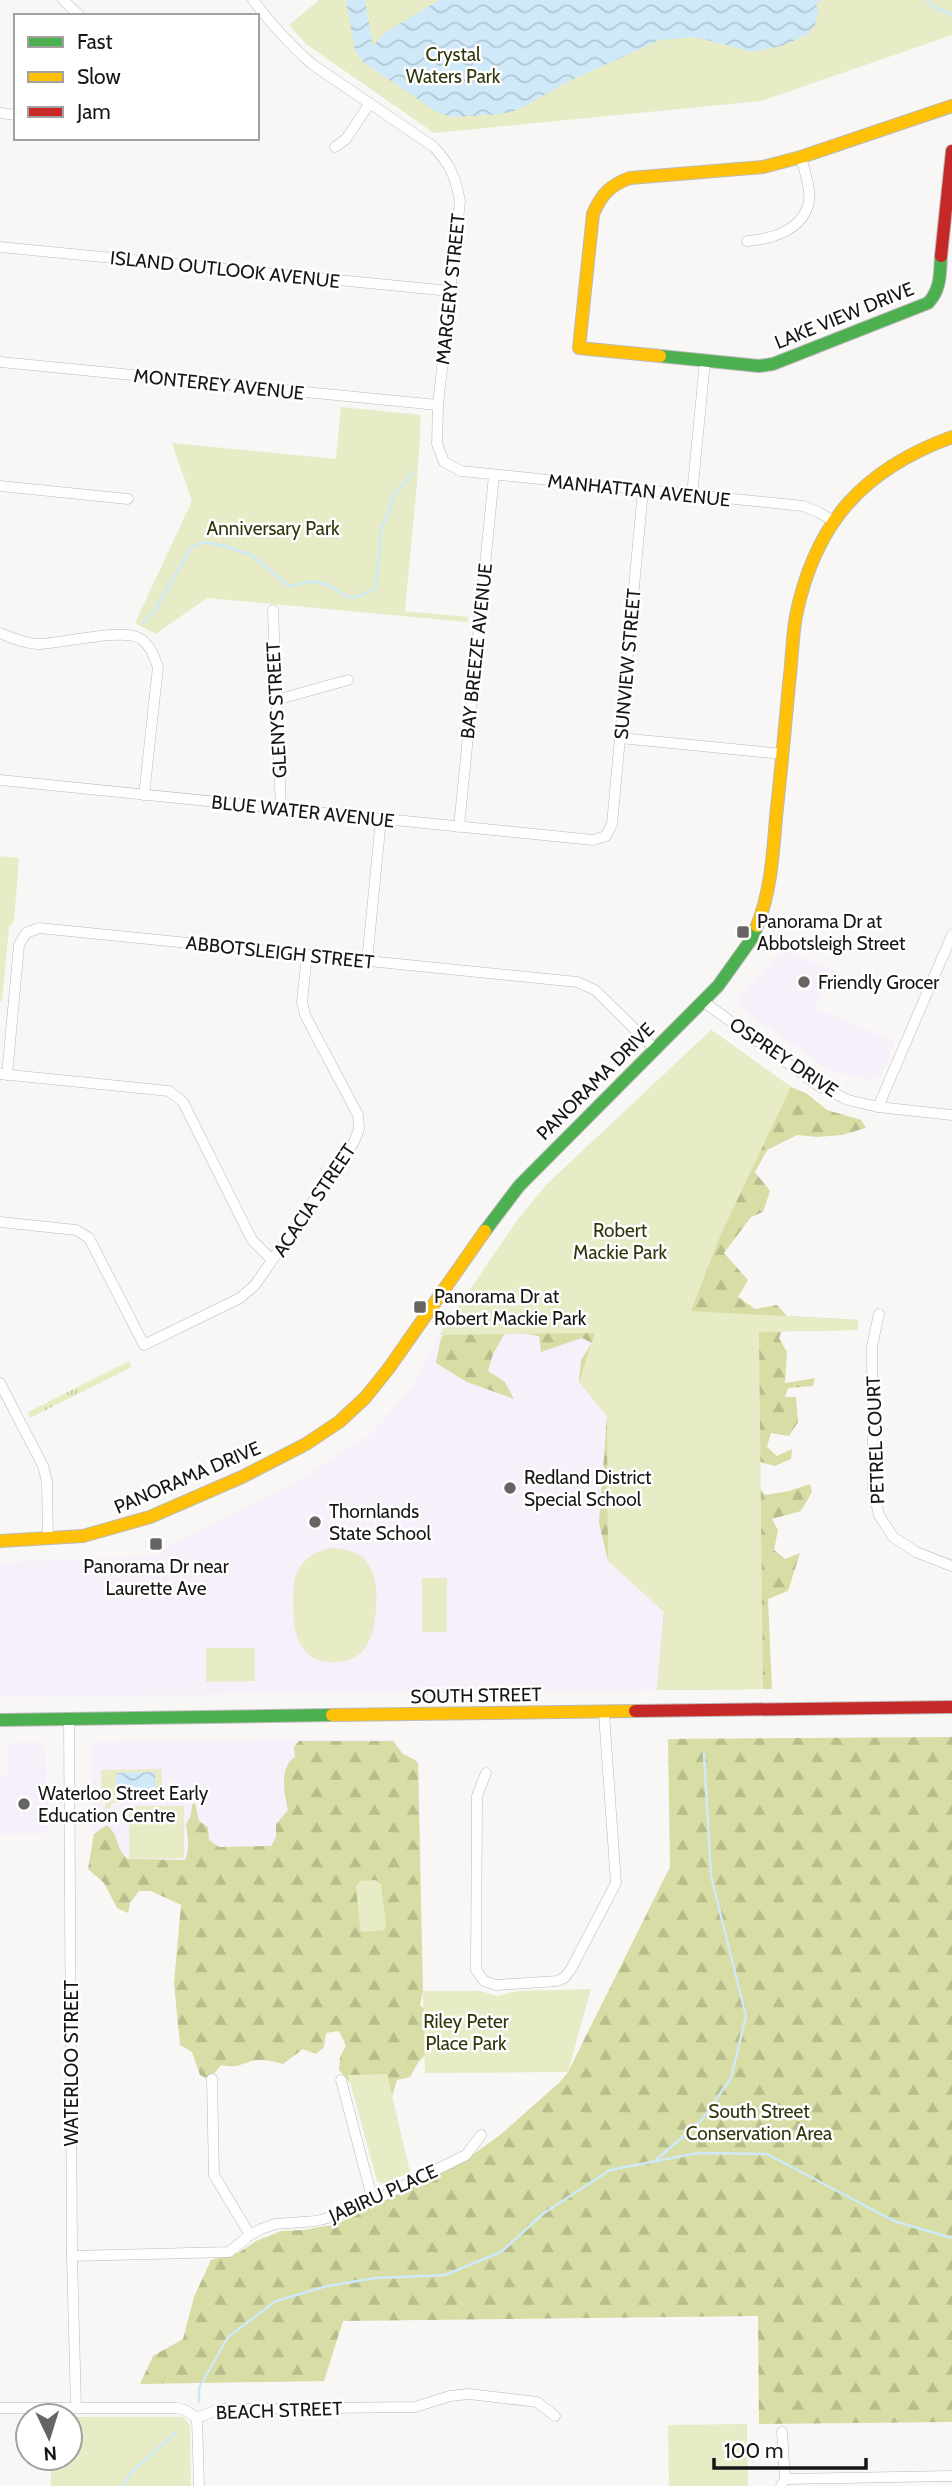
<svg xmlns="http://www.w3.org/2000/svg" width="952" height="2486" viewBox="0 0 952 2486" font-family="Cabin,sans-serif">
  <style>
    .commercial { fill: #f7eff9 }
    .grass { fill: url(#grass-tufts) }
    .forest { fill: url(#forest-firs) }
    .green { fill: #e7ebc6 }
    .water { fill: url(#water-waves) }
    .lines { fill: none; stroke-linecap: round; stroke-linejoin: round }
    .stream { stroke: #cfe9f8; stroke-width: 2.5 }
    .street-casing { stroke: #bbbab9; stroke-width: 11 }
    .fast-casing { stroke: #bbbab9; stroke-width: 14 }
    .slow-casing { stroke: #bbbab9; stroke-width: 14 }
    .jam-casing { stroke: #bbbab9; stroke-width: 14 }
    .street { stroke: #fefefe; stroke-width: 10 }
    .fast { stroke: #4caf50; stroke-width: 12 }
    .slow { stroke: #ffc107; stroke-width: 12 }
    .jam { stroke: #c62828; stroke-width: 12 }
    .poi-dot { fill: #666563; stroke: #fff; stroke-width: 2.5 }
    .labels { text-anchor: middle; stroke-width: 5; stroke-linejoin: round; paint-order: stroke }
    .park-label { font-size: 19px; fill: #32360b; stroke: #fff }
    .street-label { font-size: 19px; fill: #171615; stroke: #fff }
    .poi-label { font-size: 19px; fill: #171615; stroke: #fff; text-anchor: start }
  </style>
  <defs>
    <pattern id="grass-tufts" width="24" height="20" patternUnits="userSpaceOnUse" patternTransform="scale(1.75)"><rect width="24" height="20" fill="#e7ebc6"/><path d="M3 7l-1-3M5 7V3M7 7l1-3M15 17l-1-3M17 17v-4M19 17l1-3" fill="none" stroke="#c5c9a9"/></pattern>
    <pattern id="forest-firs" width="22" height="20" patternUnits="userSpaceOnUse" patternTransform="scale(1.75)"><rect width="22" height="20" fill="#d7dda4"/><path d="M5 1l3.5 6h-7zM16 11l3.5 6h-7z" fill="#b8bd8c"/></pattern>
    <pattern id="water-waves" width="16" height="10" patternUnits="userSpaceOnUse" patternTransform="scale(1.75)"><rect width="16" height="10" fill="#cfe9f8"/><path d="M0 5q4-4 8 0t8 0" fill="none" stroke="#b1c7d4"/></pattern>
  </defs>
  <rect width="100%" height="100%" fill="#f9f7f5"/>
  <g class="commercial">
    <polygon points="784,949 841,974 813,1008 895,1041 881,1076 869,1081 829,1070 737,1005 736,997"/>
    <polygon points="596,1333 607,1416 608,1561 664,1612 657,1690 0,1697 0,1562 147,1557 288,1487 371,1434 412,1387 439,1335"/>
    <polygon points="395,1739 395,1758 419,1758 421,1871 92,1875 92,1742"/>
    <polygon points="39,1742 46,1748 49,1833 0,1834 0,1775 8,1775 8,1743"/>
  </g>
  <polygon class="grass" points="129,1361 132,1367 30,1418 28,1412"/>
  <g class="forest">
    <polygon points="711,1030 791,1087 806,1093 827,1110 861,1120 866,1128 842,1135 817,1137 797,1135 767,1150 755,1172 770,1191 763,1212 751,1217 724,1253 748,1280 738,1297 755,1309 777,1305 787,1316 858,1320 858,1330 782,1331 779,1338 787,1352 785,1383 815,1378 813,1386 788,1388 785,1397 796,1397 798,1422 789,1436 771,1433 767,1447 777,1456 792,1449 791,1459 775,1466 760,1462 751,1467 752,1481 766,1495 789,1491 810,1484 812,1492 801,1511 772,1519 778,1530 774,1550 785,1559 800,1553 788,1591 768,1599 772,1689 657,1690 664,1612 626,1575 608,1561 599,1523 607,1416 579,1382 581,1360 592,1343 582,1338 541,1352 539,1336 506,1331 493,1354 488,1371 505,1382 514,1399 467,1382 436,1363 441,1338"/>
    <polygon points="952,1737 952,2422 759,2424 758,2316 343,2321 324,2381 140,2384 153,2356 183,2339 194,2297 211,2260 238,2253 256,2241 281,2231 304,2230 337,2224 471,2156 500,2135 560,2082 568,2072 670,1867 668,1739"/>
    <path d="M 299,1741 L 393,1741 L 403,1754 L 415,1760 L 418,1764 L 423,1991 L 420,2005 L 435,2018 L 434,2047 L 419,2061 L 410,2077 L 397,2080 L 390,2104 L 353,2086 L 339,2070 L 340,2057 L 346,2046 L 339,2031 L 326,2033 L 324,2047 L 316,2054 L 303,2049 L 283,2064 C 273,2061 259,2058 249,2062 C 236,2066 236,2068 221,2065 L 214,2074 L 206,2078 L 200,2075 L 192,2052 L 180,2045 L 174,1983 L 181,1905 L 151,1891 L 139,1891 L 130,1903 L 128,1913 L 117,1908 L 104,1883 L 88,1869 L 94,1834 L 107,1825 C 121,1838 114,1847 128,1859 L 185,1860 C 190,1849 188,1838 186,1825 L 191,1815 L 192,1805 L 195,1803 L 199,1821 L 208,1827 L 209,1840 L 219,1847 L 271,1846 L 276,1837 L 276,1824 L 288,1810 C 284,1794 279,1767 295,1757 L 294,1747 Z"/>
  </g>
  <g class="green">
    <polygon points="319,0 952,0 952,35 761,101 434,133 306,44 289,25"/>
    <polygon points="341,407 421,415 417,482 405,611 468,617 468,622 207,598 156,634 135,623 192,501 172,443 336,459"/>
    <polygon points="0,856 19,858 14,921 9,927 2,1001 0,1001"/>
    <polygon points="711,1030 791,1087 721,1234 691,1311 858,1320 858,1330 759,1332 763,1689 657,1690 664,1612 608,1561 607,1416 579,1382 595,1333 439,1335 518,1219 547,1184"/>
    <path d="M 330,1548 C 370,1548 379,1574 376,1609 C 374,1635 367,1661 337,1662 C 299,1665 293,1633 293,1603 C 293,1574 298,1556 330,1548 Z"/>
    <rect x="422" y="1578" width="25" height="54"/>
    <polygon points="206,1648 255,1648 255,1681 206,1682"/>
    <polygon points="162,1769 162,1792 159,1793 159,1799 111,1803 111,1808 105,1809 105,1802 101,1802 101,1770"/>
    <polygon points="129,1806 184,1806 184,1858 129,1859"/>
    <polygon points="376,1880 381,1884 386,1926 384,1930 362,1932 360,1929 356,1886 360,1881"/>
    <polygon points="591,1989 568,2072 425,2073 423,1991 480,1991 498,1996 517,1991"/>
    <polygon points="387,2074 410,2172 384,2184 377,2181 348,2075"/>
    <polygon points="70,2417 183,2417 190,2425 191,2486 51,2486 51,2458 70,2458"/>
    <polygon points="747,2424 748,2486 669,2486 668,2425"/>
  </g>
  <g class="water">
    <polygon points="346,0 365,0 373,46 386,32 439,0 816,0 818,14 815,25 808,34 782,46 752,52 695,37 660,40 565,83 518,110 501,114 451,117 435,111 363,62 355,50"/>
    <polygon points="155,1772 155,1789 116,1790 116,1773"/>
  </g>
  <g class="lines">
    <g class="stream">
      <polyline points="927,0 932,6 952,15"/>
      <polyline points="816,2 820,0"/>
      <path d="M 143,623 L 155,610 L 191,548 L 202,542 L 225,546 L 251,555 L 289,586 C 298,586 306,580 316,582 C 349,587 338,610 376,588 L 381,531 L 395,494 L 413,472"/>
      <polyline points="656,2160 701,2121 731,2078 746,2016 711,1876 704,1754"/>
      <polyline points="199,2402 199,2388 228,2337 276,2301 327,2286 376,2278 445,2275 501,2252 544,2213 610,2170 698,2153 767,2154 894,2221 952,2238"/>
      <polyline points="123,2486 131,2473 175,2433"/>
    </g>
    <g class="street-casing">
      <g id="street">
        <polyline points="63,0 80,16"/>
        <path d="M 253,0 C 271,24 290,45 313,65 L 434,147 C 451,166 455,176 460,201 L 438,405 L 437,444 L 444,462 L 461,471 L 803,506 L 818,512 L 833,521"/>
        <polyline points="0,113 16,115"/>
        <polyline points="335,147 346,139 370,103"/>
        <path d="M 747,241 C 772,239 804,230 809,201 C 811,188 804,170 801,157"/>
        <polyline points="0,247 450,291"/>
        <polyline points="0,362 438,405"/>
        <polyline points="0,486 128,499"/>
        <polyline points="692,495 705,361"/>
        <polyline points="273,610 281,809"/>
        <path d="M 0,633 C 12,638 24,643 37,644 C 60,644 124,627 141,639 C 151,646 154,657 158,667 L 144,795"/>
        <polyline points="276,700 348,680"/>
        <polyline points="620,738 783,754"/>
        <polyline points="0,780 593,840 606,836 612,824 643,490"/>
        <polyline points="459,827 494,475"/>
        <polyline points="367,961 381,819"/>
        <polyline points="704,1002 819,1086 848,1100 878,1107 952,1115"/>
        <polyline points="0,1074 169,1091 183,1102 252,1240 272,1260"/>
        <polyline points="7,1075 19,945 26,933 39,928 577,982 595,990 654,1048"/>
        <polyline points="878,1107 952,935"/>
        <polyline points="0,1222 76,1230 89,1238 144,1345 240,1298 255,1285 354,1142 359,1129 358,1115 305,1015 302,1001 307,955"/>
        <polyline points="879,1314 872,1346 873,1489 879,1515 893,1537 916,1552 952,1566"/>
        <polyline points="0,1383 43,1466 47,1481 48,1539"/>
        <polyline points="69,1719 72,2256 76,2406"/>
        <polyline points="486,1773 477,1796 476,1970 484,1981 496,1985 557,1981 564,1978 571,1969 616,1883 604,1714"/>
        <polyline points="212,2079 214,2175 250,2235"/>
        <polyline points="341,2080 373,2201"/>
        <polyline points="72,2256 229,2252 250,2235 261,2229 275,2224 316,2221 339,2215 373,2201 466,2155 481,2135"/>
        <polyline points="0,2408 176,2408 185,2410 197,2418 219,2409 415,2407 450,2396 469,2394 537,2402 555,2416"/>
        <polyline points="197,2418 199,2486"/>
        <polyline points="785,2479 952,2476"/>
        <polyline points="781,2486 785,2479 782,2432"/>
      </g>
    </g>
    <g class="fast-casing">
      <g id="fast">
        <path d="M 660,356 L 759,366 L 773,364 L 928,303 C 941,290 940,273 941,256"/>
        <polyline points="485,1231 519,1186 718,986 753,937 757,926"/>
        <polyline points="0,1720 332,1715"/>
      </g>
    </g>
    <g class="slow-casing">
      <g id="slow">
        <path d="M 660,356 L 579,348 L 593,214 C 601,195 610,185 630,178 L 763,167 L 801,157 L 952,106"/>
        <path d="M 757,926 C 771,891 773,854 776,817 C 781,772 785,728 789,684 C 792,662 792,638 796,616 C 815,522 864,469 952,437"/>
        <polyline points="0,1541 83,1536 150,1517 242,1477 306,1444 339,1422 365,1398 389,1368 485,1231"/>
        <polyline points="332,1715 635,1711"/>
      </g>
    </g>
    <g class="jam-casing">
      <g id="jam">
        <polyline points="941,256 952,151"/>
        <polyline points="635,1711 952,1707"/>
      </g>
    </g>
    <use href="#street" class="street"/>
    <use href="#fast" class="fast"/>
    <use href="#slow" class="slow"/>
    <use href="#jam" class="jam"/>
  </g>
  <g class="poi-dot">
    <rect x="736" y="925" width="14" height="14" rx="3.5"/>
    <circle cx="804" cy="982" r="7"/>
    <rect x="413" y="1300" width="14" height="14" rx="3.5"/>
    <circle cx="510" cy="1488" r="7"/>
    <circle cx="315" cy="1522" r="7"/>
    <rect x="149" y="1537" width="14" height="14" rx="3.5"/>
    <circle cx="24" cy="1804" r="7"/>
  </g>
  <g class="labels">
    <g class="park-label">
      <text x="453" y="61">Crystal<tspan x="453" dy="22">Waters Park</tspan></text>
      <text x="273" y="535">Anniversary Park</text>
      <text x="620" y="1237">Robert<tspan x="620" dy="22">Mackie Park</tspan></text>
      <text x="466" y="2028">Riley Peter<tspan x="466" dy="22">Place Park</tspan></text>
      <text x="759" y="2118">South Street<tspan x="759" dy="22">Conservation Area</tspan></text>
    </g>
    <g class="street-label">
      <text transform="translate(225 269) rotate(6)" y="7">ISLAND OUTLOOK AVENUE</text>
      <text transform="translate(450 289) rotate(-84)" y="7">MARGERY STREET</text>
      <text transform="translate(844 315) rotate(-22)" y="7">LAKE VIEW DRIVE</text>
      <text transform="translate(219 384) rotate(6)" y="7">MONTEREY AVENUE</text>
      <text transform="translate(639 490) rotate(6)" y="7">MANHATTAN AVENUE</text>
      <text transform="translate(476 651) rotate(-84)" y="7">BAY BREEZE AVENUE</text>
      <text transform="translate(627 664) rotate(-85)" y="7">SUNVIEW STREET</text>
      <text transform="translate(276 710) rotate(-93)" y="7">GLENYS STREET</text>
      <text transform="translate(303 811) rotate(6)" y="7">BLUE WATER AVENUE</text>
      <text transform="translate(280 952) rotate(6)" y="7">ABBOTSLEIGH STREET</text>
      <text transform="translate(784 1057) rotate(34)" y="7">OSPREY DRIVE</text>
      <text transform="translate(595 1081) rotate(-45)" y="7">PANORAMA DRIVE</text>
      <text transform="translate(314 1200) rotate(-56)" y="7">ACACIA STREET</text>
      <text transform="translate(875 1440) rotate(-92)" y="7">PETREL COURT</text>
      <text transform="translate(187 1477) rotate(-23)" y="7">PANORAMA DRIVE</text>
      <text transform="translate(476 1695) rotate(-1)" y="7">SOUTH STREET</text>
      <text transform="translate(71 2063) rotate(-90)" y="7">WATERLOO STREET</text>
      <text transform="translate(383 2193) rotate(-24)" y="7">JABIRU PLACE</text>
      <text transform="translate(279 2410) rotate(-2)" y="7">BEACH STREET</text>
    </g>
    <g class="poi-label">
      <text x="757" y="928">Panorama Dr at<tspan x="757" dy="22">Abbotsleigh Street</tspan></text>
      <text x="818" y="989">Friendly Grocer</text>
      <text x="434" y="1303">Panorama Dr at<tspan x="434" dy="22">Robert Mackie Park</tspan></text>
      <text x="524" y="1484">Redland District<tspan x="524" dy="22">Special School</tspan></text>
      <text x="329" y="1518">Thornlands<tspan x="329" dy="22">State School</tspan></text>
      <text x="156" y="1573" text-anchor="middle">Panorama Dr near<tspan x="156" dy="22">Laurette Ave</tspan></text>
      <text x="38" y="1800">Waterloo Street Early<tspan x="38" dy="22">Education Centre</tspan></text>
    </g>
  </g>
  <rect x="14" y="14" width="245" height="126" fill="#ffffff" stroke="#a2a2a1" stroke-width="2"/>
  <rect x="28" y="37" width="35" height="10" fill="#4caf50" stroke="#a2a2a1" stroke-width="2"/>
  <text x="77" y="49" font-size="21" fill="#171615">Fast</text>
  <rect x="28" y="72" width="35" height="10" fill="#ffc107" stroke="#a2a2a1" stroke-width="2"/>
  <text x="77" y="84" font-size="21" fill="#171615">Slow</text>
  <rect x="28" y="107" width="35" height="10" fill="#c62828" stroke="#a2a2a1" stroke-width="2"/>
  <text x="77" y="119" font-size="21" fill="#171615">Jam</text>
  <g transform="translate(49 2437) rotate(176)"><circle r="33" fill="#ffffff" stroke="#a2a2a1" stroke-width="2"/>
  <path d="M0-5L12 26L0 18L-12 26Z" fill="#666563"/>
  <text y="-10" font-size="19" font-weight="bold" text-anchor="middle" fill="#171615">N</text>
  </g>
  <path d="M714 2458v10h152v-10" fill="none" stroke="#171615" stroke-width="3.5"/>
  <text x="724" y="2458" font-size="21" fill="#171615" stroke="#ffffff" stroke-width="5" paint-order="stroke">100 m</text>
</svg>
